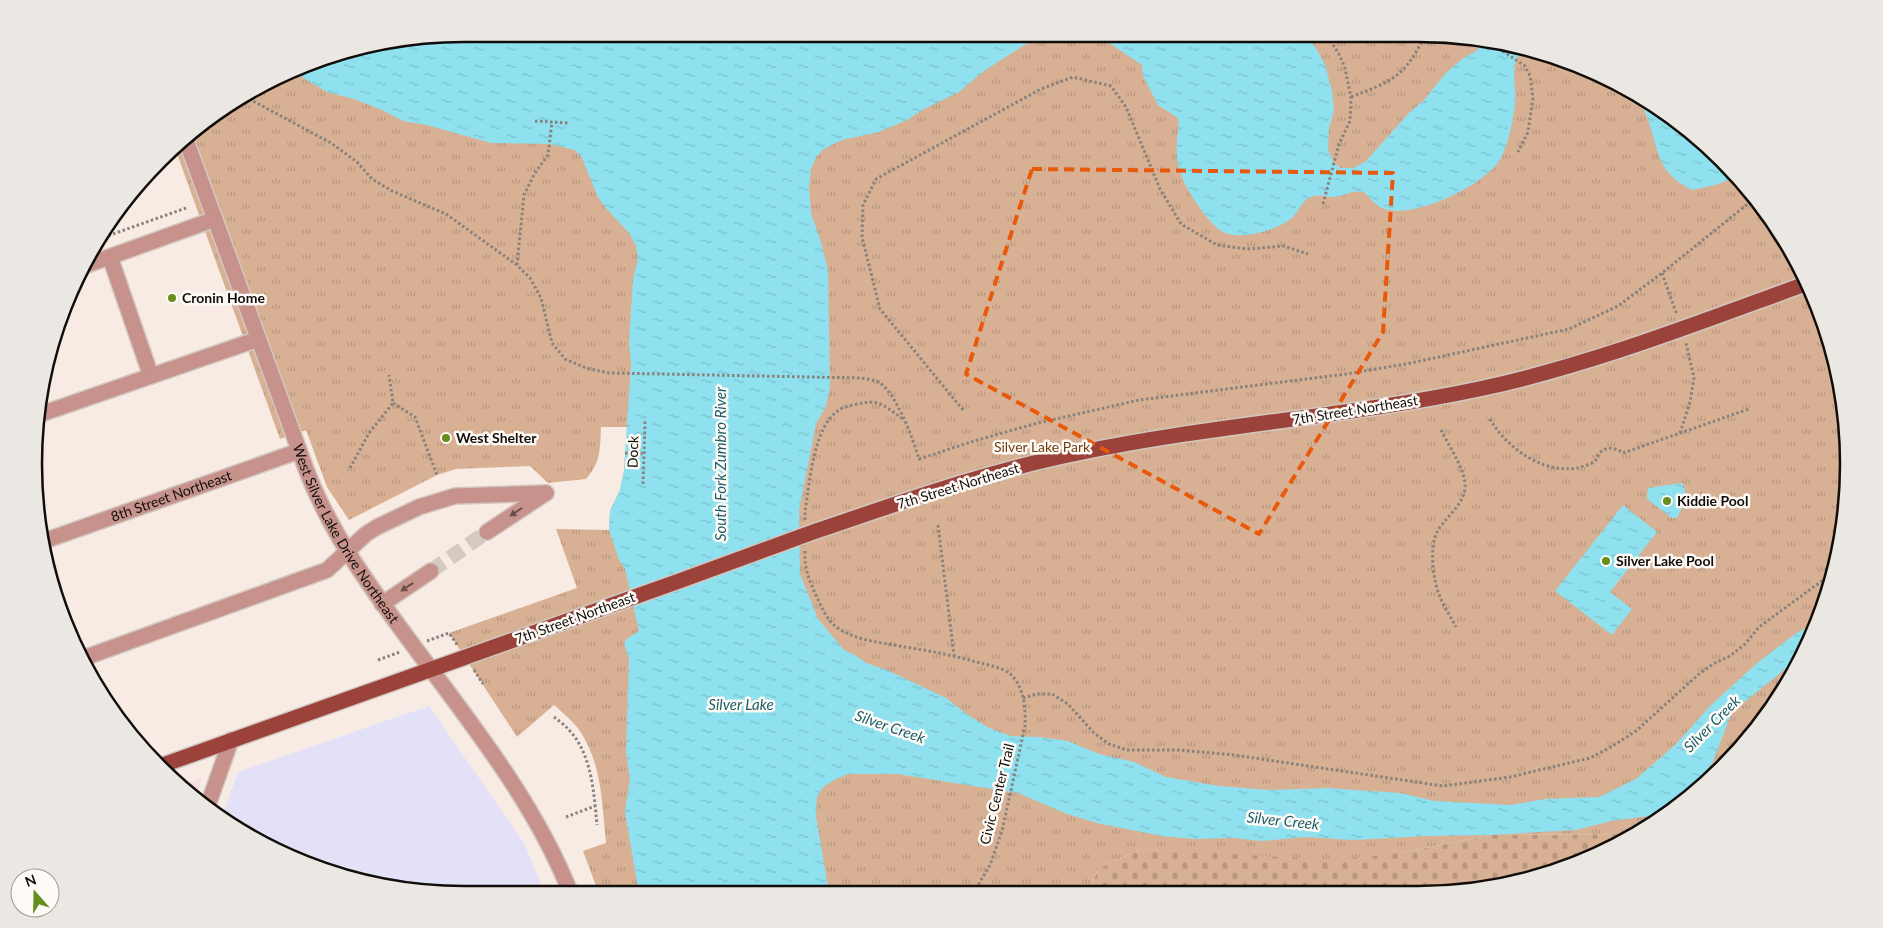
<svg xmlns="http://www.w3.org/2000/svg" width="1883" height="928" viewBox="0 0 1883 928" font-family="Lato,sans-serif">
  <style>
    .commercial { fill: #f6dce3 }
    .industrial { fill: #e3e1f7 }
    .cemetery { fill: url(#cemetery-stones) }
    .park { fill: url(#park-tufts) }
    .water { fill: url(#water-ripples) }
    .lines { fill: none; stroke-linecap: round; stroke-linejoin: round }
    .minor-tunnel { stroke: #d4cac2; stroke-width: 15; stroke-dasharray: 15 8; stroke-linecap: butt }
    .minor-casing { stroke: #d2c7c0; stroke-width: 18 }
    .major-casing { stroke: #d2c7c0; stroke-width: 18 }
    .path { stroke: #89817c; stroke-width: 3; stroke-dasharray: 2.5 2.5; stroke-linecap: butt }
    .minor { stroke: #c6928b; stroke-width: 15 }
    .major { stroke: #9b423a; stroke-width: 15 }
    .major-bridge-casing { stroke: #d2c7c0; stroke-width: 18; stroke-linecap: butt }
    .major-bridge { stroke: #9b423a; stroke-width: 15 }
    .oneway { fill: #6b504a }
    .marked { fill: none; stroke: #e8590c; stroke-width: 4; stroke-dasharray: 10 6; stroke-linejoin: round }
    .poi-dot { fill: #668e1b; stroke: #fefaf6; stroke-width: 2 }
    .labels { text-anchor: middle; stroke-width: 5; stroke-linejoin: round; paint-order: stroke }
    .poi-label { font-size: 14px; font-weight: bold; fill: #100d0a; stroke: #fefaf6; text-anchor: start }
    .street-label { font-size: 14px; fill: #100d0a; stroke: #fefaf6 }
    .park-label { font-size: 14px; fill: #714012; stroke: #fefaf6 }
    .water-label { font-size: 15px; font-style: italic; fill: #1a5e68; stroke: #fefaf6 }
    .rim { fill: none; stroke: #100d0a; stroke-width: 2.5 }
  </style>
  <defs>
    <pattern id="cemetery-stones" width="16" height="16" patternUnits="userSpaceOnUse" patternTransform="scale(1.25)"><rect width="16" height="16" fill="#d8b194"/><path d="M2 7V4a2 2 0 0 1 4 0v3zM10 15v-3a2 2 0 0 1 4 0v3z" fill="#b8977e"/></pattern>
    <pattern id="park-tufts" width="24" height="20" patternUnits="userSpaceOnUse" patternTransform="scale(1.25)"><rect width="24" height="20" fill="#d8b194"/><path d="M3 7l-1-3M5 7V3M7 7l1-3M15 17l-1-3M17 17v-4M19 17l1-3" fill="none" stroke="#b8977e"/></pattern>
    <pattern id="water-ripples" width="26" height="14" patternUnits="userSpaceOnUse" patternTransform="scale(1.25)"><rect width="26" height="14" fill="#8fe1ef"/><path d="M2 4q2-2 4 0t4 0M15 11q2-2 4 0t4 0" fill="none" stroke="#7ac0cc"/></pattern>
  </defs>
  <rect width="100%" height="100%" fill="#f7ebe3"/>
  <polygon class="commercial" points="201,778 197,798 179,786"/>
  <polygon class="industrial" points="429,706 524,843 545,894 464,894 380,886 299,861 223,814 238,772"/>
  <polygon class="cemetery" points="1631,834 1584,861 1475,891 1088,892 1099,868 1142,849 1212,852 1400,853 1490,835"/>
  <path class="park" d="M 464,34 L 1419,34 L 1503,42 L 1584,67 L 1658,106 L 1723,160 L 1777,225 L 1817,300 L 1841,380 L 1849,464 L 1841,548 L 1816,629 L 1760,726 L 1681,805 L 1631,834 L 1490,835 L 1400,853 L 1333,860 L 1142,849 L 1099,868 L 1088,892 L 599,894 L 583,851 L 606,843 C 602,804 602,760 577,727 C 570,719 562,712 554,705 L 517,737 L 449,633 L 577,588 L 556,529 L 609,530 L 610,511 L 620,490 L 624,471 L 627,427 L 601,427 C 600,448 601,463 586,479 L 548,483 L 530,466 L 456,469 L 437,475 L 349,520 L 327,487 L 306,430 L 280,439 L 176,151 L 202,123 L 325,57 Z"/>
  <g class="water">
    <polygon points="464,34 1052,34 1029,42 984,71 959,92 924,109 907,120 879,132 842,140 824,149 816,157 811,169 809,187 811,213 821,242 828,270 830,387 826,406 816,424 799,510 800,574 818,619 844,650 855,655 866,663 887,670 946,698 965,713 989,728 1011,736 1039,737 1068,741 1099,754 1134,762 1166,777 1219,786 1268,790 1327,788 1400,793 1435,801 1512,805 1545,799 1599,797 1636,779 1676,744 1711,705 1756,664 1795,634 1819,621 1816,629 1800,657 1732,712 1712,764 1678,802 1649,816 1611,821 1576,830 1490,835 1427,836 1353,840 1306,837 1262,841 1233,838 1194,839 1162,836 1101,824 1067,814 1018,793 897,774 848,774 836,779 823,787 817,797 816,816 829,893 639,894 625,812 630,779 626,753 629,659 624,643 628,638 639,631 625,569 619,560 609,530 610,511 620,490 624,471 631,363 629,343 633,280 638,259 636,246 629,233 604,206 597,195 582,158 575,150 550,144 491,143 427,125 403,121 382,110 354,99 327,92 295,73 325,57"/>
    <path d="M 1096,34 L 1304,34 L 1316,48 L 1325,65 L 1332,91 L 1334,110 L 1329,129 L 1328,149 L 1333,162 L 1341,168 L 1353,168 L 1365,162 L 1409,113 L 1424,100 L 1445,74 L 1462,59 L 1478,50 L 1482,40 L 1503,42 L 1523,48 C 1508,67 1517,84 1515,104 C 1513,121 1509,140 1502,156 C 1489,184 1415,219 1385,209 C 1376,206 1370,198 1364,192 C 1350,190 1346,196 1334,197 C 1324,197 1318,193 1309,198 C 1301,202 1298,213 1292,218 C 1277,230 1241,241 1223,232 C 1208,224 1184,187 1180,171 C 1177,162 1176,153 1177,144 C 1177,135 1180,128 1178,118 L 1158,105 L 1143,76 L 1142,65 Z"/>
    <path d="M 1637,95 C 1671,113 1712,146 1737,177 L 1715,185 L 1692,190 C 1656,171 1660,154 1648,120 C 1645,111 1641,103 1637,95 Z"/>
    <path d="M 1682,483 C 1689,495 1683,506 1677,518 L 1672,518 L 1647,499 L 1648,488 Z"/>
    <polygon points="1623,505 1657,532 1610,592 1632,609 1612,635 1555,591"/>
  </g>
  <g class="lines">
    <polyline class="minor-tunnel" points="431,571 487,532"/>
    <g class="minor-casing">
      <g id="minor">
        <path id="s1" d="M 186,140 L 306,469 C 329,530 366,581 404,633 C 465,716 533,798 571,894"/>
        <polyline points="110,257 151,376"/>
        <polyline points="84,266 215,219"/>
        <polyline points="41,414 258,339"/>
        <polyline points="487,532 546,493"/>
        <path id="s2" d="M 44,541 L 299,451"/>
        <polyline points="382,604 431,571"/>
        <polyline points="81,659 327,570 366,534 377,527 419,507 455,496 546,493"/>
        <polyline points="208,805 231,740"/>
      </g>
    </g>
    <g class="major-casing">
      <g id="major">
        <path d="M 816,531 C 902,502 988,471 1078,453 C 1211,425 1347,417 1479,389 C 1592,365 1700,322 1808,283"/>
        <polyline points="160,766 682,580"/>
      </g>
    </g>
    <g class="path">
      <polyline points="1351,34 1386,42 1423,39 1432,35"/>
      <polyline points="1486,40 1525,66 1530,76 1533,98 1528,132 1518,152"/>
      <path d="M 251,97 L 253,101 L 331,143 L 357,162 L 372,179 L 392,191 L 446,214 L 517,265 L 530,278 L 541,298 L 552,343 L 565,359 L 586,368 L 609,373 L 861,378 C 867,379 875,380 880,383 C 897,395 913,439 919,459 L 974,441 L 1034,424 L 1139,400 L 1346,374 L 1406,364 L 1569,329 L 1618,306 L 1662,273 L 1755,198"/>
      <path d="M 1351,97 C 1389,82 1404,78 1423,39"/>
      <polyline points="535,121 568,123"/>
      <polyline points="1323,204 1339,144 1350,121 1351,97 1345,68 1339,54 1326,34"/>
      <polyline points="99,239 186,208"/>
      <polyline points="517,265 524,195 535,173 548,155 552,122"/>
      <polyline points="1662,273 1677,315"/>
      <polyline points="393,403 415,417 437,475"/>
      <polyline points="963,410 880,309 862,237 863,205 876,179 1041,89 1073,77 1111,86 1126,107 1160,189 1181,224 1217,245 1247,249 1284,246 1308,254"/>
      <path d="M 1490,419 C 1506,447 1542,474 1577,468 C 1581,467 1592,464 1595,461 C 1597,459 1597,456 1599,454 C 1605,446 1615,447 1623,453 L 1749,409"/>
      <path d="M 1441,430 C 1449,446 1462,464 1465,483 C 1467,503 1446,516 1437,532 C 1429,547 1433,581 1440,597 C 1444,607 1451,617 1456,627"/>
      <polyline points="1680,433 1690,402 1694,378 1686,343"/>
      <polyline points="625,453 644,454"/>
      <polyline points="350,468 369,433 393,403 389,375"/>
      <polyline points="643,484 645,421"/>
      <path d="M 805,520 L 805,511 C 810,482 813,427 839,410 C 843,407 849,406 854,405 C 879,398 883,405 903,419"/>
      <polyline points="938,525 954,655"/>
      <path d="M 805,551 C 804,568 809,580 816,595 C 822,608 827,621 839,629 C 858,641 884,643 905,647 C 931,651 956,656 980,663 C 989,665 1002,668 1009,673 C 1024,685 1026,709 1025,726 L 1002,831 L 990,865 L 974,892"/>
      <polyline points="427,641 449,633 458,646"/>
      <polyline points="378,660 400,652"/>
      <polyline points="474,670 483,684"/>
      <polyline points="1023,698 1037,694 1052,694 1068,704 1094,733 1109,744 1127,750 1178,750 1234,755 1443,786 1510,777 1590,758 1611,747 1636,731 1699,674 1713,664 1730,656 1745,644 1759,627 1834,572"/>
      <path d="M 554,717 C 559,721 565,725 569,730 C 592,754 594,794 597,825"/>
      <polyline points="566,817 595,806"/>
    </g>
    <use href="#minor" class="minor"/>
    <use href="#major" class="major"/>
    <g class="major-bridge-casing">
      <polyline id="major-bridge" points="682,580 816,531"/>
    </g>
    <use href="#major-bridge" class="major-bridge"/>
  </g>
  <defs><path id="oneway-solid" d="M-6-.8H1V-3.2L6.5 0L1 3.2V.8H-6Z" transform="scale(1.25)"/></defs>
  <g class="oneway">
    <use href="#oneway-solid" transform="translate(516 512) rotate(146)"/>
    <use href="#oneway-solid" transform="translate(407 587) rotate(146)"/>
  </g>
  <path class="marked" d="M 1032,169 L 1393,173 L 1383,332 L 1259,534 L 966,374 Z"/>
  <g class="poi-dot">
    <circle cx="172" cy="298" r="5"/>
    <circle cx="446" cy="438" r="5"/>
    <circle cx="1667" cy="501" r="5"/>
    <circle cx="1606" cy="561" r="5"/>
  </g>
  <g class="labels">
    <g class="poi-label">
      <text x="182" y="303">Cronin Home</text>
      <text x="456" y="443">West Shelter</text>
      <text x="1677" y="506">Kiddie Pool</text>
      <text x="1616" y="566">Silver Lake Pool</text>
    </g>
    <g class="street-label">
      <text transform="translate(1355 410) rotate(-9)" y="5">7th Street Northeast</text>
      <text transform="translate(633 452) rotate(-88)" y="5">Dock</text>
      <text transform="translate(958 486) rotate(-17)" y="5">7th Street Northeast</text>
      <text dy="5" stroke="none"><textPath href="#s2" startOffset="135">8th Street Northeast</textPath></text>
      <text dy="5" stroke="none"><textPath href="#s1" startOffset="426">West Silver Lake Drive Northeast</textPath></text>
      <text transform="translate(575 618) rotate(-20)" y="5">7th Street Northeast</text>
      <text transform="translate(997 794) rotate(-76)" y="5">Civic Center Trail</text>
    </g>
    <g class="park-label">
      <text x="1042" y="452">Silver Lake Park</text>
    </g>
    <g class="water-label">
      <text transform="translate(721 464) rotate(-90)" y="5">South Fork Zumbro River</text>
      <text x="741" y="710">Silver Lake</text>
      <text transform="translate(1712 724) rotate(-45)" y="5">Silver Creek</text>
      <text transform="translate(890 727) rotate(19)" y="5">Silver Creek</text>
      <text transform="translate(1283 821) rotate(6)" y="5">Silver Creek</text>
    </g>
  </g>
  <path d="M0 0H1883V928H0ZM464 42H1418A422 422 0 0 1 1840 464V464A422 422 0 0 1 1418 886H464A422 422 0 0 1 42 464V464A422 422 0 0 1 464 42Z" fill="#ebe7e3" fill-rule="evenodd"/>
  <path class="rim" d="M464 42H1418A422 422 0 0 1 1840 464V464A422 422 0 0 1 1418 886H464A422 422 0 0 1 42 464V464A422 422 0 0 1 464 42Z"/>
  <g transform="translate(35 893) rotate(340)"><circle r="24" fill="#fefaf6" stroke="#9f9b98"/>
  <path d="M0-4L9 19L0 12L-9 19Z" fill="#668e1b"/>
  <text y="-8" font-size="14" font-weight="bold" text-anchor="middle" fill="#100d0a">N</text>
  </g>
</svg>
